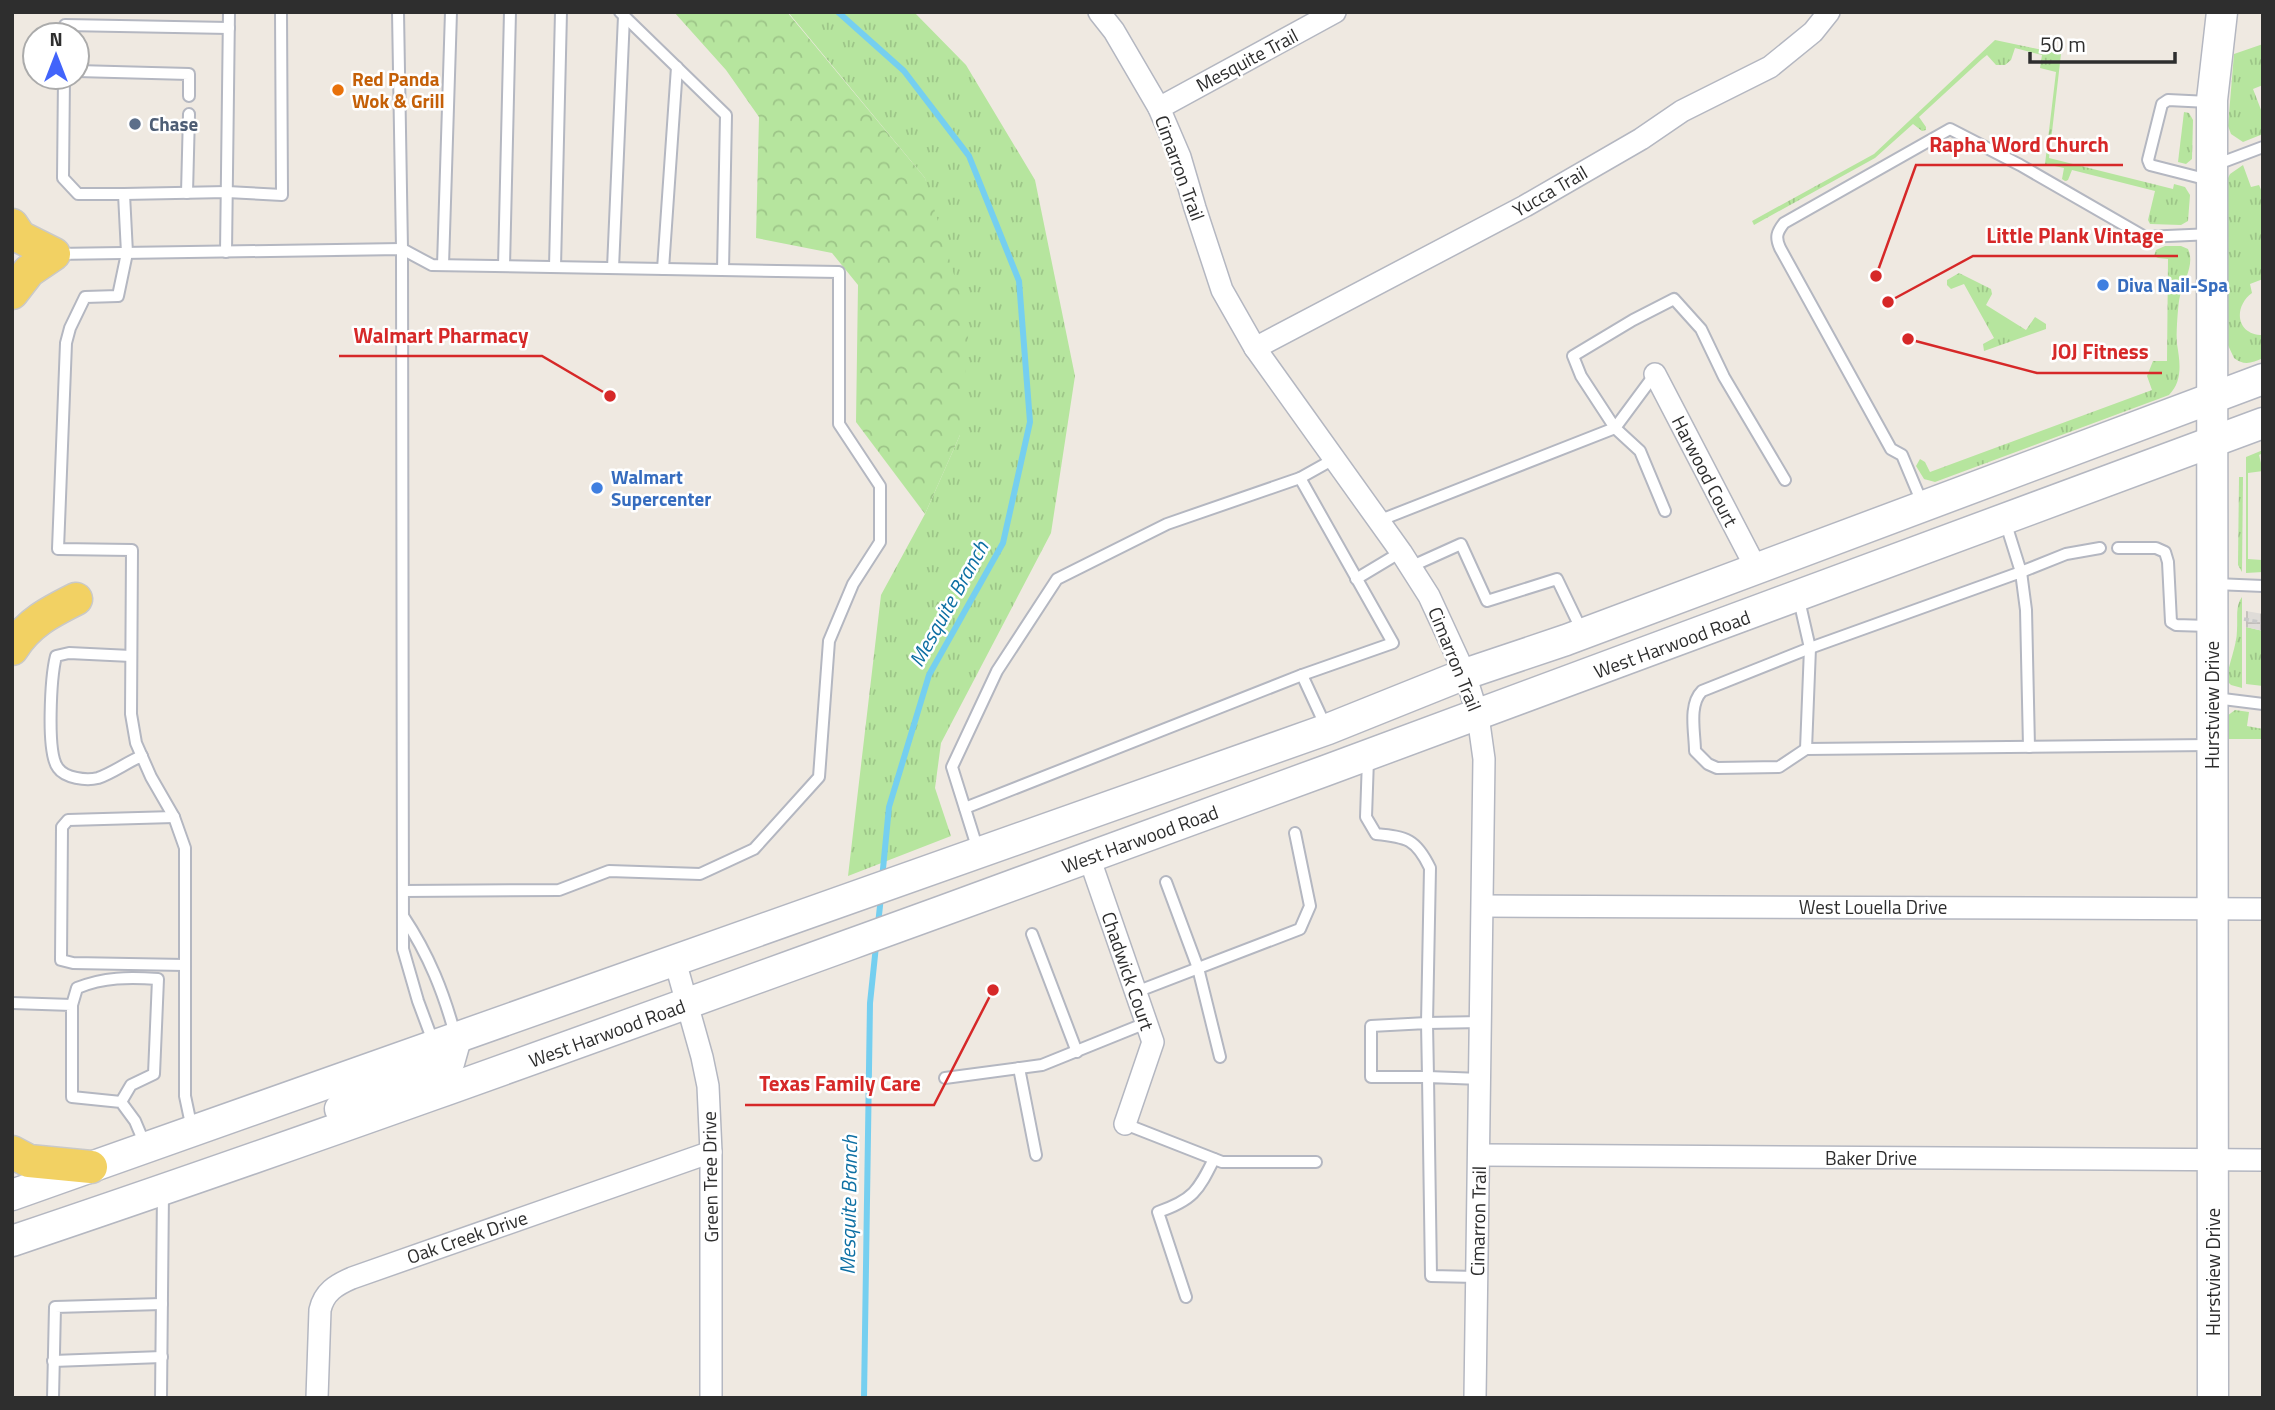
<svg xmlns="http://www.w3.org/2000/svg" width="2275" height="1410" viewBox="0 0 2275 1410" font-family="'Titillium Web',sans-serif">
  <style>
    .grass { fill: url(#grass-tufts) }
    .forest { fill: url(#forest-crowns) }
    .plaza { fill: url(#plaza-grid) }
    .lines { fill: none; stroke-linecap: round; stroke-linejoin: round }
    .stream { stroke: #75cff0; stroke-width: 6 }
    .lane-casing { stroke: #b4b7c1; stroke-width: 14 }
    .street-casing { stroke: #b4b7c1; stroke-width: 24 }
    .secondary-casing { stroke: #b4b7c1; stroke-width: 33 }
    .primary-casing { stroke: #c9c9c9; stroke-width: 35 }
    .path { stroke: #c9c9c9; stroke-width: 3.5; stroke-dasharray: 5 3.5; stroke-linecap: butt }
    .lane { stroke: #fff; stroke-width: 10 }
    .street { stroke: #fff; stroke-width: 21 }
    .secondary { stroke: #fff; stroke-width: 30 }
    .primary { stroke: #f2d163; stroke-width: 32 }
    .food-dot { fill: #e8710a; stroke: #fff; stroke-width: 2.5 }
    .service-dot { fill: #5c6f8a; stroke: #fff; stroke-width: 2.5 }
    .shop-dot { fill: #3f7fe0; stroke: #fff; stroke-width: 2.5 }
    .labels { text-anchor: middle; stroke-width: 5; stroke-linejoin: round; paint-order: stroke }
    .street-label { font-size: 19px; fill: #2e2e2e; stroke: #fff }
    .food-label { font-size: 19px; font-weight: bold; fill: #c56008; stroke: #fff; text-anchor: start }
    .service-label { font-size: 19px; font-weight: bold; fill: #4e5e75; stroke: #fff; text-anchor: start }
    .shop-label { font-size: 19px; font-weight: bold; fill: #366cbe; stroke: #fff; text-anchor: start }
    .water-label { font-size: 21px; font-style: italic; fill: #0d6fa3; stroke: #fff }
    .leader { fill: none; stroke: #d62828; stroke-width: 2.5 }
    .callout-dot { fill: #d62828; stroke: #fff; stroke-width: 2.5 }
    .callout-label { font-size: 21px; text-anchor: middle; font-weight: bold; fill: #d62828; stroke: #fff; stroke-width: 5; stroke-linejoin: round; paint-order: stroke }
  </style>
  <defs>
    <pattern id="grass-tufts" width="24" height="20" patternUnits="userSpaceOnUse" patternTransform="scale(1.75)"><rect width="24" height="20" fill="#b6e59e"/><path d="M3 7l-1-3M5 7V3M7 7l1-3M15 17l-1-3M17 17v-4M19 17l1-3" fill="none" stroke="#9dc588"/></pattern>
    <pattern id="forest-crowns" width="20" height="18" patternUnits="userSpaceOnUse" patternTransform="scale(1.75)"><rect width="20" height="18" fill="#b6e59e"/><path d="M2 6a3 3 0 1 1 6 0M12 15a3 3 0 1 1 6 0" fill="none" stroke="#9dc588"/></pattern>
    <pattern id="plaza-grid" width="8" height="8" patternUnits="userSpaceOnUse" patternTransform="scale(1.75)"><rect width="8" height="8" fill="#dfdcd8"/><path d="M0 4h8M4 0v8" fill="none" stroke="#c0bdba"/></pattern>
  </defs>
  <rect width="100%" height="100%" fill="#efe9e1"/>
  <g class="grass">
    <polygon points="788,12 914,12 966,65 1035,180 1075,376 1051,533 941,743 935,788 951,836 848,876 881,595 925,514 960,435 925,178"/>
    <polygon points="1995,40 2061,54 2049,158 2173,189 2174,184 2185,187 2190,195 2188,221 2181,225 2150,224 2148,220 2155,191 2072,170 2068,180 2065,181 2062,179 2064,168 2045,164 2056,72 2040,68 2042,55 2015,48 2011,60 2005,65 1996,65 1987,55 1982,59 1919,117 1926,127 1926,130 1922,131 1913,124 1875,158 1754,225 1752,221 1874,154"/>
    <polygon points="2263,44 2263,85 2253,89 2263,115 2263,134 2243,142 2231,134 2228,126 2234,54"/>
    <polygon points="2184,112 2189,113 2193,120 2192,159 2186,164 2178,162"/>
    <path d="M 2243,165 L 2251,187 L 2259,185 L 2263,194 L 2263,279 L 2250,284 L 2252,293 C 2233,307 2236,335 2263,335 L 2263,358 C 2252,363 2244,366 2234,358 L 2227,343 L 2227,180 L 2230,174 Z"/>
    <path d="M 2165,246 L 2181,246 L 2188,249 C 2195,264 2184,280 2180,296 C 2178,303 2176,336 2177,344 C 2180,362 2183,381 2169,395 L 1935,482 L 1924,479 L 1916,466 L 1920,459 L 1925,462 L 1930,472 L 2152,390 L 2147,376 L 2153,361 L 2167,361 L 2168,259 L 2158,258 L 2154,256 L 2156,250 Z"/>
    <polygon points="1959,273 1991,289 1992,294 1986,305 2026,330 2035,317 2046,324 2046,329 1984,351 1983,344 1994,338 1964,284 1951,289 1947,285 1947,280"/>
    <polygon points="2263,450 2263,453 2259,455 2263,471 2248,473 2248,559 2262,560 2263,572 2246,573 2246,457"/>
    <polygon points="2239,477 2243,477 2242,572 2238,565"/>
    <path d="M 2242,597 L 2242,688 L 2231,685 L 2227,681 C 2228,663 2237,647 2237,630 C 2238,618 2235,606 2242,597 Z"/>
    <polygon points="2246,627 2263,631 2263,686 2246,684"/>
    <polygon points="2235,710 2249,712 2247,726 2263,729 2263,739 2226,739 2227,716"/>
  </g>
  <polygon class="forest" points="674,12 787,12 925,178 969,325 960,435 925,514 856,422 858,285 832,253 756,238 759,117 726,70"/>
  <polygon class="plaza" points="2246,611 2263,614 2263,631 2246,627"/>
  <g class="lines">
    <g class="stream">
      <polyline points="838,12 904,71 969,156 1019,281 1030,422 1003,543 929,675 889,807 882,879"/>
      <polyline points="878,924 881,897"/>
      <polyline points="864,1398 870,1003 876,946"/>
    </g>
    <g class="lane-casing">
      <g id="lane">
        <polyline points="398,12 402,249 403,949 418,1001 434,1044"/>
        <polyline points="620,12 726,115 723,270"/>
        <polyline points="65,35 65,25 229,28"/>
        <polyline points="77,71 189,74 189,96"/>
        <polyline points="64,77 63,178 78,194 124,194 127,253 118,296 85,297 70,328 66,343 58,549 132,550 131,714 136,743 151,777 174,817 185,848 185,1096 192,1129"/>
        <polyline points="2209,102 2168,100 2162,104 2148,160 2150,165 2209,180"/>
        <polyline points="2215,165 2263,147"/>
        <polyline points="187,193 189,114"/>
        <polyline points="124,194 227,192 282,195 281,12"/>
        <polyline points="226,252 229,12"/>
        <polyline points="55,254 402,249 432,265 839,272 839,424 880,486 880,542 853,584 829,641 819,777 754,849 700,874 609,871 559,890 403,891"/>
        <polyline points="443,265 451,12"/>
        <polyline points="504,266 510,12"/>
        <polyline points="555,267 561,12"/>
        <polyline points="613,268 624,16"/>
        <polyline points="663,269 677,67"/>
        <polyline points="1300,478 1334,459"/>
        <path d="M 1923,505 L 1902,455 L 1891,449 L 1780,248 C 1775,237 1777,232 1784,223 L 1950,129 L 2020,165 L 2145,237 L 2212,234"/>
        <polyline points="1665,511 1640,451 1615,428 1581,376 1573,356 1633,320 1674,299 1701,329 1724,377 1785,480"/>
        <polyline points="1378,521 1615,428 1655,374"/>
        <polyline points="2005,521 2021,572 2066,554 2100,548"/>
        <polyline points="2118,548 2156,548 2165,552 2168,562 2171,622 2176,625 2209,626"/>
        <polyline points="1410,567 1461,544 1487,601 1557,579 1582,631"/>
        <polyline points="1356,579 1401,552"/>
        <polyline points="2215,584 2263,586"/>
        <polyline points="1799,600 1810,648 1806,749 2210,745"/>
        <path d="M 131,656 L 69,653 L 56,656 C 51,676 46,753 58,768 C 65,778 86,781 98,778 C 113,773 127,762 142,756"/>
        <polyline points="2215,698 2263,704"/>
        <path d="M 1806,749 L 1779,767 L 1717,768 L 1708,764 L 1695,751 C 1695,733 1688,705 1702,691 L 1810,648 L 2021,572 L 2026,610 L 2029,747"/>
        <path d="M 1368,759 L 1366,817 L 1376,834 C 1407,837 1416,839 1430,868 L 1427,1023 L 1482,1022"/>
        <polyline points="965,808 1302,675"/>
        <polyline points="174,817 68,820 62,827 61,960 73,963 185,965"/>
        <polyline points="978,850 952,767 997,671 1057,579 1167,524 1300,478 1393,643 1302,675 1326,727"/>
        <polyline points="1166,882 1198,968 1220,1057"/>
        <path d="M 403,916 C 429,955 444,993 456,1038"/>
        <polyline points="1032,934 1077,1052"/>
        <polyline points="1136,992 1300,929 1310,906 1295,833"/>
        <polyline points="12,1003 72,1005 72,1097 121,1102 135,1121 146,1147"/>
        <path d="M 72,1005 L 77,988 C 104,977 129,977 158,979 L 154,1074 L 131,1085 L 121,1102"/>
        <polygon points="1427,1023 1428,1077 1371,1077 1371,1026"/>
        <polyline points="1019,1068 1036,1155"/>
        <polyline points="945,1078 1042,1065 1146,1023"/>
        <polyline points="1125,1124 1222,1162 1316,1162"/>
        <polyline points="1477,1277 1431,1276 1428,1077 1481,1079"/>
        <path d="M 1186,1297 L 1158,1212 C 1193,1200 1198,1191 1214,1159"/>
        <polyline points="53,1361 162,1357"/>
        <polyline points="53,1398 55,1307 162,1304"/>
        <polyline points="161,1398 163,1191"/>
      </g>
    </g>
    <g class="street-casing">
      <g id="street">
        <polyline points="1099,12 1114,31 1159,108 1180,157 1195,208 1222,290 1255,348 1401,552 1429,596 1465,674 1478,716 1484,759 1475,1398"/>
        <polyline points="1159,108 1335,12"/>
        <polyline points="1255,348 1525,206 1641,139 1682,111 1770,67 1813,32 1829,12"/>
        <polyline points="1655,374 1756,568"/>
        <polyline points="1089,857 1153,1042 1125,1124"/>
        <polyline points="1483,906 2263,909"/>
        <polyline points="675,961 702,1057 708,1086 711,1152 711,1398"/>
        <polyline points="1480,1155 2263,1160"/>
        <path d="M 317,1398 L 320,1310 C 324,1292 336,1285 352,1278 L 711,1152"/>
      </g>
    </g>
    <g class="secondary-casing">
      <g id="secondary">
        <polyline points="340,1109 437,1072 449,1063 456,1038"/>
        <polyline points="12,1195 1328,729 1465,674 1566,640 2263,379"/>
        <path d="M 12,1241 C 324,1136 633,1023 942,911 C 1383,750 1824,588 2263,423"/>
        <polyline points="2213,1398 2212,100 2222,12"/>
      </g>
    </g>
    <g class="primary-casing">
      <g id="primary">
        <polyline points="12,225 20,237 54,254 29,271 12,293"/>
        <path d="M 12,649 C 28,623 50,612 76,599"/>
        <polyline points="12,1152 29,1161 91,1167"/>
      </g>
    </g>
    <polyline class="path" points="2244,619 2263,623"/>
    <use href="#lane" class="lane"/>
    <use href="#street" class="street"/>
    <use href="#secondary" class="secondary"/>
    <use href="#primary" class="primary"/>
  </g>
  <circle class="food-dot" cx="338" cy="90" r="7"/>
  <circle class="service-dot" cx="135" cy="124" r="7"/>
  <g class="shop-dot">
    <circle cx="2103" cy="285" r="7"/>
    <circle cx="597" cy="488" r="7"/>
  </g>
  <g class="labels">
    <g class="street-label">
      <text transform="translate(1247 60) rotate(-28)" y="7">Mesquite Trail</text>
      <text transform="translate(1180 168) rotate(70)" y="7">Cimarron Trail</text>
      <text transform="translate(1550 191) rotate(-30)" y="7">Yucca Trail</text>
      <text transform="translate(1705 471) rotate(63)" y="7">Harwood Court</text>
      <text transform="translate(1672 644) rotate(-20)" y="7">West Harwood Road</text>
      <text transform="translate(1455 659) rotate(68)" y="7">Cimarron Trail</text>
      <text transform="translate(2212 705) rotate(-90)" y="7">Hurstview Drive</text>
      <text transform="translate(1140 839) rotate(-20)" y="7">West Harwood Road</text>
      <text x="1873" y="914">West Louella Drive</text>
      <text transform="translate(1128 971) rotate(71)" y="7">Chadwick Court</text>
      <text transform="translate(607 1033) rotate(-20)" y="7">West Harwood Road</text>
      <text x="1871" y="1165">Baker Drive</text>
      <text transform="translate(710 1177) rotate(-91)" y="7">Green Tree Drive</text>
      <text transform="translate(1478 1221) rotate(-89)" y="7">Cimarron Trail</text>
      <text transform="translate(467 1237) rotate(-19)" y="7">Oak Creek Drive</text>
      <text transform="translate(2213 1272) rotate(-90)" y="7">Hurstview Drive</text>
    </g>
    <g class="food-label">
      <text x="352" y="86">Red Panda<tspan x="352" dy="22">Wok &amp; Grill</tspan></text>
    </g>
    <g class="service-label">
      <text x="149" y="131">Chase</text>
    </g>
    <g class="shop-label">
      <text x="2117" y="292">Diva Nail-Spa</text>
      <text x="611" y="484">Walmart<tspan x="611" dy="22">Supercenter</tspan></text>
    </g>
    <g class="water-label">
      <text transform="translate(949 604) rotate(-61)" y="7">Mesquite Branch</text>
      <text transform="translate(849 1205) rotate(-89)" y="7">Mesquite Branch</text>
    </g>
  </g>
  <path class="leader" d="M1876 276L1916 165H2123M1888 302L1973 256H2178M610 396L542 356H339M1908 339L2037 373H2162M993 990L934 1105H745"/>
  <g class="callout-dot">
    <circle cx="1876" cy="276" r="7"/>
    <circle cx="1888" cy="302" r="7"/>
    <circle cx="610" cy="396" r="7"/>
    <circle cx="1908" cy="339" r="7"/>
    <circle cx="993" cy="990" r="7"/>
  </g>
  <g class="callout-label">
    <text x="2019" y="152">Rapha Word Church</text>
    <text x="2075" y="243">Little Plank Vintage</text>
    <text x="441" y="343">Walmart Pharmacy</text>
    <text x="2100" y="359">JOJ Fitness</text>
    <text x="840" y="1091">Texas Family Care</text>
  </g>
  <rect width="2275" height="1410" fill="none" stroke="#2e2e2e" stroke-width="28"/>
  <g transform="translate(56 56)"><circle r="33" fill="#ffffff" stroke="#ababab" stroke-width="2"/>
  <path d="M0-5L12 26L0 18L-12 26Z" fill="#4264fb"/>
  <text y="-10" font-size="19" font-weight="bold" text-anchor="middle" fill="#2e2e2e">N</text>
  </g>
  <path d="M2030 52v10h145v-10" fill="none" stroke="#2e2e2e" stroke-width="3.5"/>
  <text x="2040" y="52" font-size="21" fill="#2e2e2e" stroke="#ffffff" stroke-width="5" paint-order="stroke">50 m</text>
</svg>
